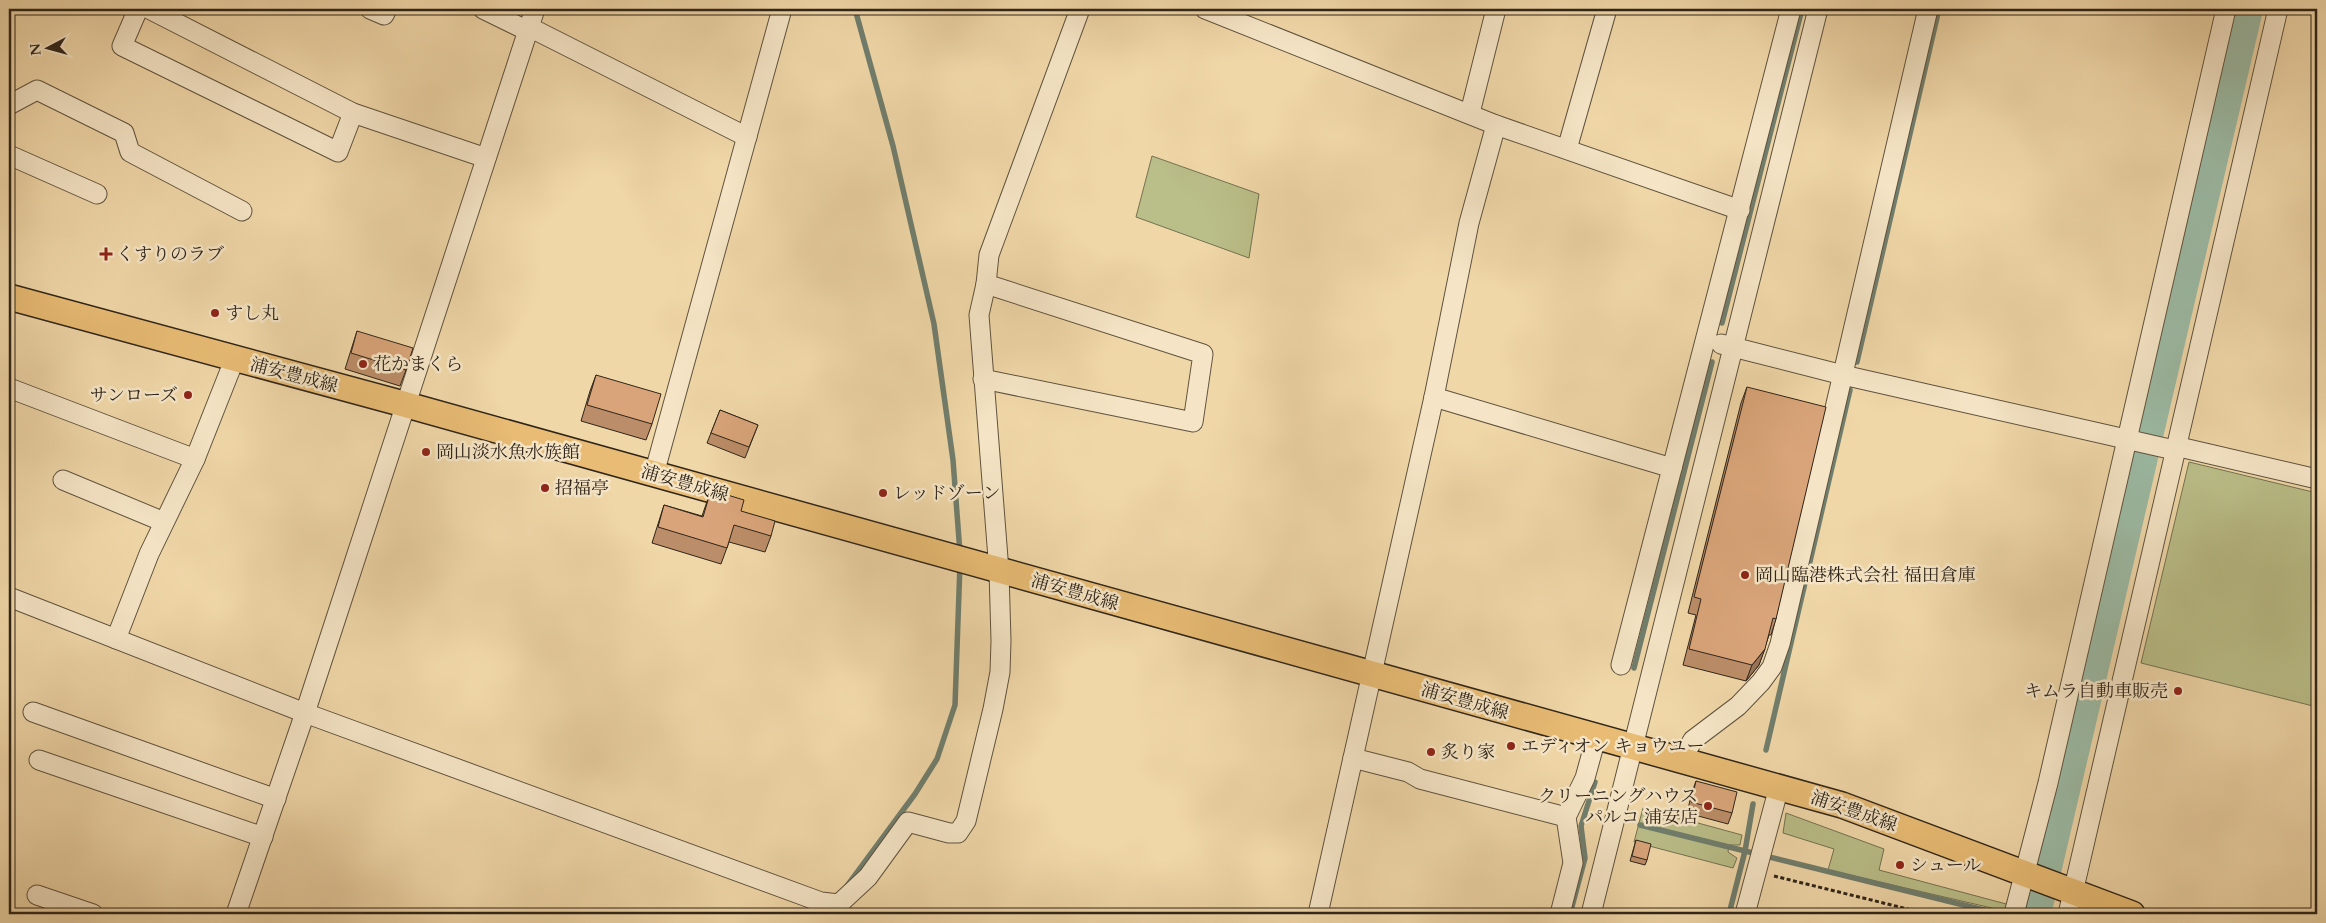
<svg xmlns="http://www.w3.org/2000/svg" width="2326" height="923" viewBox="0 0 2326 923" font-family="Cardo,'Noto Serif JP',serif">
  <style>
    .green { fill: #babe88; stroke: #747251 }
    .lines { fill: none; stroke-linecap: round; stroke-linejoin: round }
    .stream { stroke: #707e6d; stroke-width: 5.5 }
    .river { stroke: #9bbaa4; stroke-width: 32 }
    .minor-casing { stroke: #5f523e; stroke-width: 21 }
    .major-casing { stroke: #2f251a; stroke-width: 28 }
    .path { stroke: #2f251a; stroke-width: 3; stroke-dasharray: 4 2.5; stroke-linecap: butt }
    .minor { stroke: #f5e5c6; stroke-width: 19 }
    .major { stroke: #e8bc74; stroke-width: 25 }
    .wall { fill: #bb8d68; stroke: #2f251a }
    .shaded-wall { fill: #987355; stroke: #2f251a }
    .building { fill: #d9a479; stroke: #2f251a }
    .poi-dot { fill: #8f2418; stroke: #f5e5c6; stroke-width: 2 }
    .labels { text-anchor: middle; stroke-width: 5; stroke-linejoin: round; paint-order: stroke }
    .poi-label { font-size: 18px; fill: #2f251a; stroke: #f5e5c6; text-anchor: start }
    .street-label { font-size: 18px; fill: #2f251a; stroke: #f5e5c6 }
  </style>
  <rect width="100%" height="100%" fill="#f0d7a8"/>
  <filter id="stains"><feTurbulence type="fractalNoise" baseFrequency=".004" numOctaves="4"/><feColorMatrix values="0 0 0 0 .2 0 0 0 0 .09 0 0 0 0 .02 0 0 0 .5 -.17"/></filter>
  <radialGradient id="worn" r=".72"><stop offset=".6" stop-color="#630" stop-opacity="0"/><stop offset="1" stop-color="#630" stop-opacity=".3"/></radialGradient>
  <g class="green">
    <polygon points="1152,156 1259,194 1249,258 1136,217"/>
    <polygon points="2189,462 2317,493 2317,707 2141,663"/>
    <polygon points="1643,808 1742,835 1740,845 1729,845 1728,852 1737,858 1733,868 1634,842"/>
    <polygon points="1786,813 1884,849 1879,870 2010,905 2009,912 1828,870 1834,849 1783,833"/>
  </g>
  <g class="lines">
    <g class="stream">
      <polyline points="855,9 893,146 934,324 953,460 960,553"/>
      <polyline points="1722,323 1802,9"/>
      <polyline points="1857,362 1939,9"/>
      <polyline points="1634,668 1712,362"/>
      <polyline points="1766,750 1850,390"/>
      <polyline points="1640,825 2000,914"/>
      <polyline points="847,886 915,794 937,759 955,705 960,564"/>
      <polyline points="1570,914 1585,858 1581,826 1595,782"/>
      <polyline points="1729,914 1745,851 1753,804"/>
    </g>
    <polyline class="river" points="2035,914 2247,9"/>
    <g class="minor-casing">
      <g id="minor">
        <polyline points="138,9 122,46 338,152 353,113"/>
        <polyline points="149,9 353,113 486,158"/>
        <polyline points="370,9 384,15 387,9"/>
        <polyline points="483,9 528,31 537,31 747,137"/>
        <polyline points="1205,9 1496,125 1740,210"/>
        <polyline points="9,105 37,90 124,133 130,152 242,211"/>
        <polyline points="1470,113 1496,9"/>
        <polyline points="1567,149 1607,9"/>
        <polyline points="9,155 97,194"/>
        <polyline points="1721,344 1843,375 2174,450"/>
        <polyline points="983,379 1193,422 1203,354 986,284"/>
        <polyline points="9,388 195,459"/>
        <polyline points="1434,397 1672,468"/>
        <polyline points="2175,446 2317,479"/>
        <polyline points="654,474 782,9"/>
        <polyline points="63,480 164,522"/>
        <polyline points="9,597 305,713 821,902 839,904 868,877 908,822 949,833 958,833 966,821 993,709 1000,672 1001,641 999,571 979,315 986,284 989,255 1080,9"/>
        <polyline points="116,639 149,554 195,459 235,358"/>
        <polyline points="1621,665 1791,9"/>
        <polyline points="33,712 276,799"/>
        <polyline points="1353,758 1408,772 1420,779 1566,817"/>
        <polyline points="39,760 263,837"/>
        <polyline points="1681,760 1693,740 1738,706 1761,682 1772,667 1780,644 1928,9"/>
        <polyline points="37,895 93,914"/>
        <polyline points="236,914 305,713 535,9"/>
        <polyline points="1318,914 1434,397 1469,223 1496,125"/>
        <polyline points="1560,914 1573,863 1566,817 1585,778 1596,738"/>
        <polyline points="1591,914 1818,9"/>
        <polyline points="1745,914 1779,787"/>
        <polyline points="2014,914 2048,783 2226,9"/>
        <polyline points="2068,914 2278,9"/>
      </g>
    </g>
    <g class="major-casing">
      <polyline id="major" points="9,297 400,403 1842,805 2132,914"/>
    </g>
    <polyline class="path" points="1774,876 1928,914"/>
    <use href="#minor" class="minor"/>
    <use href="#major" class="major"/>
  </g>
  <g class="wall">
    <polygon points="357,331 406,370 400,386 345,369"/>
    <polygon points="596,375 652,424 646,440 581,421 590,391"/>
    <polygon points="1747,387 1776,619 1771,635 1769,635 1759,665 1746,681 1683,665 1696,615 1688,613 1741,403"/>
    <polygon points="720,410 758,425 745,458 707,443"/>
    <polygon points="711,490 741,511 771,536 765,552 729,542 721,564 652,543 664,505 702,516"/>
    <polygon points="1696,781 1732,813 1728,824 1687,813 1692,792"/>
    <polygon points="1636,840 1647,860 1645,865 1630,861"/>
  </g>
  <polygon class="shaded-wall" points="1765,649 1759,665 1746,681 1752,665"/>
  <g class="building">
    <polygon points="357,331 413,348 406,370 351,353"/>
    <polygon points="596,375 661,394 652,424 587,405"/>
    <polygon points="1747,387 1826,407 1776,619 1773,618 1765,649 1752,665 1689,649 1701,599 1694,597"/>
    <polygon points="720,410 758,425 749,447 711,433"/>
    <polygon points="711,490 744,500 741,511 775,521 771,536 734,525 727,548 658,527 664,505 703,517"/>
    <polygon points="1696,781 1737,792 1732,813 1691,802"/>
    <polygon points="1636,840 1651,844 1647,860 1632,856"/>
    <polygon points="1968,909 1986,914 1966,914"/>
  </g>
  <g class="poi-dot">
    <path d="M103.5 246.5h5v5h5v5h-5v5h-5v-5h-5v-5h5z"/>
    <circle cx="215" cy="313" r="5"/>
    <circle cx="363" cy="364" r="5"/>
    <circle cx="188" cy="395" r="5"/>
    <circle cx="426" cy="452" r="5"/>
    <circle cx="545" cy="488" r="5"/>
    <circle cx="883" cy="493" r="5"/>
    <circle cx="1745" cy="575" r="5"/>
    <circle cx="2178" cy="691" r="5"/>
    <circle cx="1511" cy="746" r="5"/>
    <circle cx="1431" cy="752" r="5"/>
    <circle cx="1708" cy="806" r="5"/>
    <circle cx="1900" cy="865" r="5"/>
  </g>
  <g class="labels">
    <g class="poi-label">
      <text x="116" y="260">くすりのラブ</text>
      <text x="225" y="319">すし丸</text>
      <text x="373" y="370">花かまくら</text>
      <text x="178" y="401" text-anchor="end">サンローズ</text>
      <text x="436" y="458">岡山淡水魚水族館</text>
      <text x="555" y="494">招福亭</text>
      <text x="893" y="499">レッドゾーン</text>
      <text x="1755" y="581">岡山臨港株式会社 福田倉庫</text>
      <text x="2168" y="697" text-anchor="end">キムラ自動車販売</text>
      <text x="1521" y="752">エディオン キョウユー</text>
      <text x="1441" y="758">炙り家</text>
      <text x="1698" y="802" text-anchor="end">クリーニングハウス<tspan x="1698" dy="21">パルコ 浦安店</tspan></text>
      <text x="1910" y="871">シュール</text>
    </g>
    <g class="street-label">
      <text transform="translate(294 375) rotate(15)" y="6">浦安豊成線</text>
      <text transform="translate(685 483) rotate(16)" y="6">浦安豊成線</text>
      <text transform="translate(1075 592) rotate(16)" y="6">浦安豊成線</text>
      <text transform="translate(1465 701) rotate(16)" y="6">浦安豊成線</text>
      <text transform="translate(1854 811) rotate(19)" y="6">浦安豊成線</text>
    </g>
  </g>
  <rect width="2326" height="923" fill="none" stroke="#f0d7a8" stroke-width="30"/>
  <rect x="10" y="10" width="2306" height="903" fill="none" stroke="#2f251a" stroke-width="2.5"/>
  <rect x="15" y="15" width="2296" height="893" fill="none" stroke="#2f251a"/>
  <g transform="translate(48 48) rotate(264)" stroke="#f5e5c6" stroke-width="4" paint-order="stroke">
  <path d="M0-4L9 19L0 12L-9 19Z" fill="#2f251a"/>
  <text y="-8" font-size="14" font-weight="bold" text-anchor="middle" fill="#2f251a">N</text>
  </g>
  <rect width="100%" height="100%" filter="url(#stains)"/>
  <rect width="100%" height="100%" fill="url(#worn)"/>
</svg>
